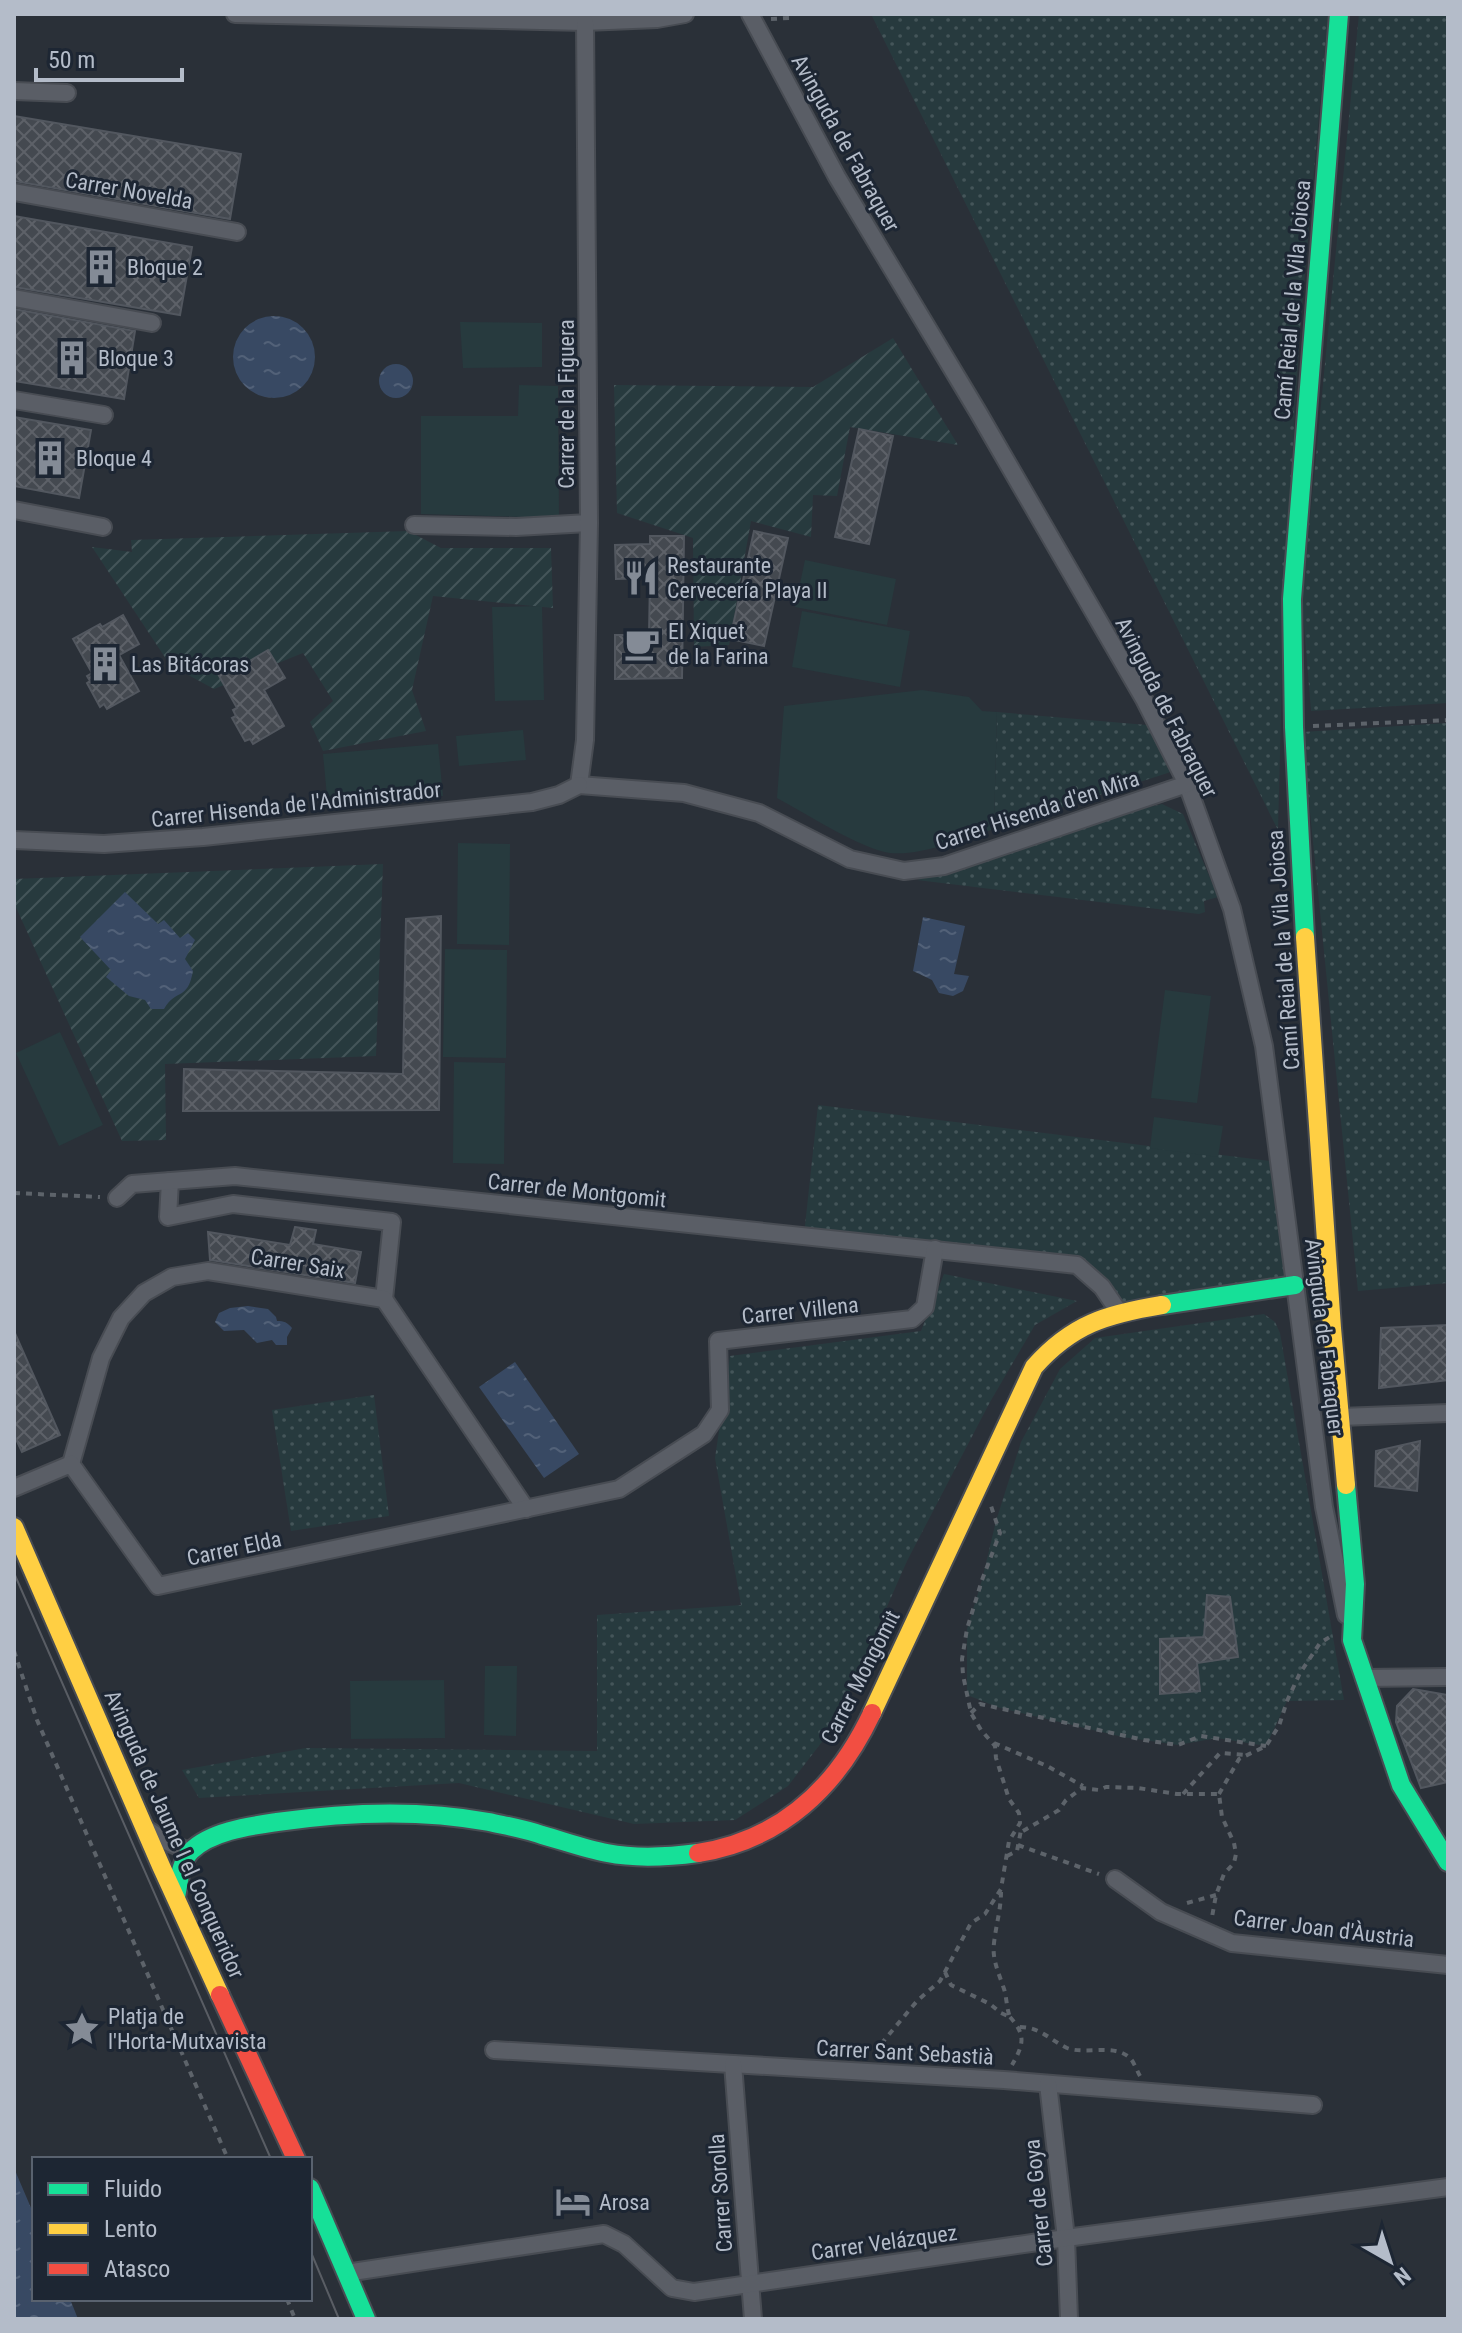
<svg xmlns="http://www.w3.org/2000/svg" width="1462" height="2333" viewBox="0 0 1462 2333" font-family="'Roboto Condensed',sans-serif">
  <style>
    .grass { fill: url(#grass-dots) }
    .garden { fill: url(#garden-furrows) }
    .pitch { fill: #273a3e }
    .water { fill: url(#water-ripples) }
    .building { fill: url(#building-cross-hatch); stroke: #52575f; stroke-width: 2 }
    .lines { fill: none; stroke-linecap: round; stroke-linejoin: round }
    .street-casing { stroke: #484c53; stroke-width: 20 }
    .fast-casing { stroke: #484c53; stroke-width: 22 }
    .slow-casing { stroke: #484c53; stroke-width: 22 }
    .jam-casing { stroke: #484c53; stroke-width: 22 }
    .path { stroke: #5d636a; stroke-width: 4; stroke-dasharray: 6 6; stroke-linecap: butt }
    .street { stroke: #5a5e66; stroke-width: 16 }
    .fast { stroke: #16e098; stroke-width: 18 }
    .slow { stroke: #ffcf43; stroke-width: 18 }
    .jam { stroke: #f24e42; stroke-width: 18 }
    .tram { stroke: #595d64; stroke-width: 2 }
    .labels { text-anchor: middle; stroke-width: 6; stroke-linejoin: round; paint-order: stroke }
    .street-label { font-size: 22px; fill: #b4bcc9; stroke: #1d2633 }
    .poi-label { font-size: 22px; fill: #b4bcc9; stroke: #1d2633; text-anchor: start }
  </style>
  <defs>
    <pattern id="grass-dots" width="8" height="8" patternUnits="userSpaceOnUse" patternTransform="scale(2)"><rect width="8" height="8" fill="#273a3e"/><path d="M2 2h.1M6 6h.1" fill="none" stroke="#445559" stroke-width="1.8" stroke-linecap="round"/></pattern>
    <pattern id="garden-furrows" width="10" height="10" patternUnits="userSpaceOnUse" patternTransform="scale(2)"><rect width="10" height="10" fill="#273a3e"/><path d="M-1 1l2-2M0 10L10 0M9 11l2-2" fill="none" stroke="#445559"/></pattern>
    <pattern id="water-ripples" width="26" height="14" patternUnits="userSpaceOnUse" patternTransform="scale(2)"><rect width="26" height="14" fill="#384963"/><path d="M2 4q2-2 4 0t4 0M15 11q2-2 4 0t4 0" fill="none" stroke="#526178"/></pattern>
    <pattern id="building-cross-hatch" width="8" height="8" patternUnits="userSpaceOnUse" patternTransform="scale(2)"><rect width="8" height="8" fill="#444950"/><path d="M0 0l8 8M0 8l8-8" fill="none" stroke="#5d6168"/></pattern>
  </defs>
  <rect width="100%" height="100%" fill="#2a3038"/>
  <g class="grass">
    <polygon points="871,14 1328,14 1300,329 1284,599 1278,830"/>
    <polygon points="1359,14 1448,14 1448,703 1311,711 1302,600"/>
    <polygon points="997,712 1158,726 1180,769 994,829"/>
    <polygon points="1448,723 1448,1283 1358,1291 1302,732"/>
    <polygon points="1162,804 1183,814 1218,897 1204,901 1205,912 1199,914 917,880 1130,812"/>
    <polygon points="818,1105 1279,1162 1295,1285 1119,1312 1077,1265 804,1235"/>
    <polygon points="944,1274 1077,1301 1035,1325 990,1402 907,1561 835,1725 788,1786 735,1820 634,1824 459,1783 199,1798 182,1770 306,1748 597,1751 597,1615 741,1605 715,1458 730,1356 921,1331"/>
    <polygon points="1264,1314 1275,1322 1280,1333 1344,1700 1287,1701 1266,1746 1217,1738 1178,1745 1123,1737 1000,1708 967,1695 967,1629 982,1580 996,1521 1021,1442 1060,1369 1095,1338"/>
    <polygon points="374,1395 389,1516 291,1531 272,1410"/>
  </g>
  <g class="garden">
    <polygon points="893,338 958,445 850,427 837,496 813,495 811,537 751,521 729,645 694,647 693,538 617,513 614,385 813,387"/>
    <polygon points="408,531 441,548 551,548 553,608 433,596 412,690 426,731 323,751 310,722 333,701 303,653 214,689 170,665 92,547 132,552 131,540"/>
    <polygon points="383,864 376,1056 165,1064 166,1140 122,1141 14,903 14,879"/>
  </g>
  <g class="pitch">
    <polygon points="460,322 542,323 542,367 463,368"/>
    <polygon points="519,385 558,386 559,518 421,514 421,416 518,416"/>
    <polygon points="805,560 896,579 887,625 795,607"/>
    <polygon points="542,606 544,700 495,701 492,607"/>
    <polygon points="802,611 910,631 900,687 792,667"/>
    <path d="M 922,690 L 969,697 L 982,711 L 997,712 L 994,829 C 965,839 920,856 890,853 C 863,850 803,812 777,798 L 784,706 Z"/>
    <polygon points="523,730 526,760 459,766 456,736"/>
    <polygon points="438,744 443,796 328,807 323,754"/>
    <polygon points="458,843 510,844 509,945 457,944"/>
    <polygon points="445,949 507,950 506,1058 443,1057"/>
    <polygon points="1165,990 1211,996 1197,1103 1151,1098"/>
    <polygon points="60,1032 103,1125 59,1146 16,1053"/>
    <polygon points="454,1062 505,1063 504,1164 453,1163"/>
    <polygon points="1154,1117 1223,1126 1218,1157 1150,1148"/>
    <polygon points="485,1666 517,1666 516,1736 484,1735"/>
    <polygon points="444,1680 445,1738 351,1739 350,1681"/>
  </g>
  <g class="water">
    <circle cx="274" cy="357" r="41"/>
    <circle cx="396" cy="381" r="17"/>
    <path d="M 125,892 L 158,924 L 164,920 L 180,938 L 188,933 L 195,940 L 185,959 L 193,971 C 187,1002 177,987 164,1009 L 151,1009 L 145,1000 L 129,996 L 106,977 L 111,970 L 80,937 Z"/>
    <polygon points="923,917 965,926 954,974 969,976 963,991 953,996 939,993 932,980 913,971"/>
    <path d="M 248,1306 L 268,1309 L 276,1317 L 277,1321 C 284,1321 287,1322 292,1328 L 287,1337 L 287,1345 L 276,1345 L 272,1340 L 257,1343 L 244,1330 L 224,1331 L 215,1322 L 219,1313 L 230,1308 Z"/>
    <polygon points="515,1362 579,1454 544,1478 479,1387"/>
    <polygon points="14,2168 34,2215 34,2299 70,2299 78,2319 14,2319"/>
  </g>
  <g class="building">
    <polygon points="14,116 241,154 230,219 14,181"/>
    <polygon points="14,216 192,247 180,315 14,287"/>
    <polygon points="14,309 135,331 124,399 14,381"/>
    <polygon points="14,417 91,430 79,498 14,486"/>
    <polygon points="859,429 893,436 869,544 835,537"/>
    <polygon points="754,531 788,538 764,646 730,639"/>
    <polygon points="650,536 684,536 682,678 615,679 615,635 649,635 650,578 616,579 615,545 650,544"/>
    <polygon points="123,615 139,644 119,655 139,691 107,709 104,704 100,707 87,683 90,681 87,676 92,673 73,639 100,624 102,627"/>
    <polygon points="268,650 285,678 264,690 284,726 253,744 250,739 245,741 232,718 236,716 233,710 237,708 218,674 246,658 248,662"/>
    <polygon points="441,916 439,1110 183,1111 184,1069 403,1074 406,919"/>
    <polygon points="295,1227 316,1230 313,1244 361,1252 355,1283 210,1260 208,1232 290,1245"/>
    <polygon points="1448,1325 1448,1380 1379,1388 1381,1328"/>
    <polygon points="14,1331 60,1435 22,1452 14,1435"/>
    <polygon points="1420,1441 1417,1491 1375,1486 1376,1451"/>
    <polygon points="1207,1595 1230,1597 1238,1657 1197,1663 1200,1691 1160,1694 1160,1639 1204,1637"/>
    <polygon points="1413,1689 1448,1695 1448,1782 1421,1788 1396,1722 1397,1706"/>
  </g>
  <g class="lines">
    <g class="street-casing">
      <g id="street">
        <polyline points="235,14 585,22 657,19 685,14"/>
        <polyline points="750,14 837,177 978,412 1144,699 1187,784 1232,909 1264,1046 1324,1507 1346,1615"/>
        <polyline points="14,91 67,93"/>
        <polyline points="14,192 237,232"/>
        <polyline points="14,298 152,323"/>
        <polyline points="14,400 104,415"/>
        <polyline points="14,510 103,527"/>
        <polyline points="414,525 516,527 589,523"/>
        <polyline points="579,785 585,740 589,523 585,22"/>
        <polyline points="579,785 684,793 759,813 850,859 904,871 944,866 1187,784"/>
        <polyline points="14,840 104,844 203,837 532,802 559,795 579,785"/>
        <polyline points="170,1181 168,1217 233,1204 392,1222 384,1299"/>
        <polyline points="117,1198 132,1184 235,1176 1077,1265 1102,1287 1119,1312"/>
        <polyline points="1340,1417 1448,1413"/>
        <polyline points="71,1464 101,1358 121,1318 144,1293 172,1277 208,1271 384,1299 526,1509"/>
        <polyline points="14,1488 71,1464 158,1586 619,1489 704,1434 720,1410 718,1341 912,1319 925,1307 935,1249"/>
        <polyline points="1364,1678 1448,1677"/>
        <polyline points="145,1828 165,1841 191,1852"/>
        <polyline points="1115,1879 1161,1912 1232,1943 1448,1965"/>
        <polyline points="494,2050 1004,2080 1313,2105"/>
        <polyline points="733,2064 753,2319"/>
        <polyline points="1048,2084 1066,2238 1069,2319"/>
        <polyline points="346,2273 604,2234 624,2244 672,2288 694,2292 1066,2238 1448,2187"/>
      </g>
    </g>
    <g class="fast-casing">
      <g id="fast">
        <polyline points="1305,937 1294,727 1292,599 1339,14"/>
        <polyline points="1162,1305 1295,1285"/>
        <polyline points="1346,1485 1355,1584 1352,1640 1401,1785 1448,1862"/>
        <path d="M 176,1897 C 179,1883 180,1862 191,1851 C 211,1831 250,1826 277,1822 C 347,1812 419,1809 489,1822 C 507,1826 525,1829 542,1835 C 564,1841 585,1849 607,1853 C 637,1859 668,1857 698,1853"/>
        <polyline points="310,2188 366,2319"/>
      </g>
    </g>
    <g class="slow-casing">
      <g id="slow">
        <polyline points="1305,937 1332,1328 1346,1485"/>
        <polyline points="14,1527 161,1866 220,1995"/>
        <path d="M 872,1713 L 1034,1367 C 1072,1324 1107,1314 1162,1305"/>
      </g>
    </g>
    <g class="jam-casing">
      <g id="jam">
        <path d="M 698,1853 C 781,1840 837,1787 872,1713"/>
        <polyline points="220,1995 296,2159"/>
      </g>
    </g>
    <g class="path">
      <polyline points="771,19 789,18 791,14"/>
      <polyline points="1313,726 1448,720"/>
      <polyline points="14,1193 100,1197"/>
      <polyline points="14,1651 37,1720 228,2159"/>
      <polyline points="971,1713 980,1704 1144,1740 1178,1745 1201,1736 1266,1746"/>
      <polyline points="994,1743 1047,1766 1083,1786"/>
      <polyline points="1183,1794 1220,1753 1246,1755"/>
      <polyline points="1219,1794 1239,1759 1266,1746 1279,1726 1287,1701 1300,1673 1320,1643 1333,1635"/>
      <polyline points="1023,1831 1059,1810 1066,1800 1082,1788 1099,1790 1106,1787 1138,1788 1177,1794 1219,1794 1222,1817 1234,1843 1236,1854 1234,1863 1224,1874 1216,1895 1212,1917"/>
      <polyline points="1018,1845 1099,1874"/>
      <polyline points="1007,1856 1017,1851 1021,1830"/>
      <polyline points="1187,1903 1216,1895"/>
      <path d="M 945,1972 L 951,1985 L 990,2004 L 1001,2013 L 1010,2017 C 1006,2007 1007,1996 1003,1986 C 998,1971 992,1959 994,1943 C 996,1925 1001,1909 1001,1892"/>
      <path d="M 1010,2017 C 1026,2035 1024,2044 1012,2065"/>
      <path d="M 1020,2027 C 1040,2027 1050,2040 1067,2048 C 1085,2055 1114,2043 1130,2058 C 1134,2062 1137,2071 1140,2076"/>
      <polyline points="877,2055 881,2044 917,2001 940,1981 971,1923 985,1914 1001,1889 1009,1841 1020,1823 1019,1813 1009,1799 996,1758 995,1746 981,1730 971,1713 963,1675 962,1659 967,1629 982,1580 1000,1533 991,1506"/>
      <polyline points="287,2299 295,2319"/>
    </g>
    <use href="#street" class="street"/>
    <use href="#fast" class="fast"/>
    <use href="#slow" class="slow"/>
    <use href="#jam" class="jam"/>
    <g class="tram">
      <polyline points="14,1573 271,2159"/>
      <polyline points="310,2250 339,2319"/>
    </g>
  </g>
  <defs>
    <g id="building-bare" transform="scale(2.76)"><path d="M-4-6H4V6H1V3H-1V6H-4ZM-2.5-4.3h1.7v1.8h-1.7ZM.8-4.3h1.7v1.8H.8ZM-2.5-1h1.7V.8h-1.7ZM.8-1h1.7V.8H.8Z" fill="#848b96" stroke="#1d2633" stroke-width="2.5" paint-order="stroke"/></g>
    <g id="restaurant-bare" transform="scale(2.76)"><path d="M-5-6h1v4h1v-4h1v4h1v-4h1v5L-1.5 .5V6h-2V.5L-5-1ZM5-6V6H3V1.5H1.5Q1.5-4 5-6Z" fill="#848b96" stroke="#1d2633" stroke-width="2.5" paint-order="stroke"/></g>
    <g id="cafe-bare" transform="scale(2.76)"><path d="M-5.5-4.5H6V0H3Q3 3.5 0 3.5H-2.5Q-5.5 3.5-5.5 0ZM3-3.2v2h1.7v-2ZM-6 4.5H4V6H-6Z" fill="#848b96" stroke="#1d2633" stroke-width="2.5" paint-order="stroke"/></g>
    <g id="sight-bare" transform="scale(2.76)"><path d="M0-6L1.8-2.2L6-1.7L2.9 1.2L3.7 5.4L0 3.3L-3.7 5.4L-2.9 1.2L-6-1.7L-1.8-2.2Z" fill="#848b96" stroke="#1d2633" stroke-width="2.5" paint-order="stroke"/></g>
    <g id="hotel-bare" transform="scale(2.76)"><path d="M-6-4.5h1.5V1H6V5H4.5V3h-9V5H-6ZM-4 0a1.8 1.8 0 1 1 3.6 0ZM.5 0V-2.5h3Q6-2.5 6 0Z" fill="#848b96" stroke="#1d2633" stroke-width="2.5" paint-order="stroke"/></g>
  </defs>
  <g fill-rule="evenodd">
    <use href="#building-bare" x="101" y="267"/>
    <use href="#building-bare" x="72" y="358"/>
    <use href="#building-bare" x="50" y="458"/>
    <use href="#restaurant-bare" x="641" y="578"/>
    <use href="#cafe-bare" x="642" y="644"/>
    <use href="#building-bare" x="105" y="664"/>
    <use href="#sight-bare" x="82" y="2029"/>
    <use href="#hotel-bare" x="573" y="2202"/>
  </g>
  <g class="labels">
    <g class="street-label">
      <text transform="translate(846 143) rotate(61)" y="8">Avinguda de Fabraquer</text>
      <text transform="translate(129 190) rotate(10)" y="8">Carrer Novelda</text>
      <text transform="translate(1292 300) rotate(-85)" y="8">Camí Reial de la Vila Joiosa</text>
      <text transform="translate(566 404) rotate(-90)" y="8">Carrer de la Figuera</text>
      <text transform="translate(1167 707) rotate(63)" y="8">Avinguda de Fabraquer</text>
      <text transform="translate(296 804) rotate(-6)" y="8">Carrer Hisenda de l'Administrador</text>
      <text transform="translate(1037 810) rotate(-18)" y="8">Carrer Hisenda d'en Mira</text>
      <text transform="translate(1283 950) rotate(-94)" y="8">Camí Reial de la Vila Joiosa</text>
      <text transform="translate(577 1190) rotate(6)" y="8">Carrer de Montgomit</text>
      <text transform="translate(298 1263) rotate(9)" y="8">Carrer Saix</text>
      <text transform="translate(800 1310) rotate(-6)" y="8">Carrer Villena</text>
      <text transform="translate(1325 1337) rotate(83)" y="8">Avinguda de Fabraquer</text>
      <text transform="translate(234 1548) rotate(-12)" y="8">Carrer Elda</text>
      <text transform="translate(860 1677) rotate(-63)" y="8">Carrer Mongòmit</text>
      <text transform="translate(175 1834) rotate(66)" y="8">Avinguda de Jaume I el Conqueridor</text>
      <text transform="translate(1324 1928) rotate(7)" y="8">Carrer Joan d'Àustria</text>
      <text transform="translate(905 2052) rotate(3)" y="8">Carrer Sant Sebastià</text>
      <text transform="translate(720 2193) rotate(-94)" y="8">Carrer Sorolla</text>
      <text transform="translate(1038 2203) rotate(-96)" y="8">Carrer de Goya</text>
      <text transform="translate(884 2242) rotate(-8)" y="8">Carrer Velázquez</text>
    </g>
    <g class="poi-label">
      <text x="127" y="275">Bloque 2</text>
      <text x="98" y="366">Bloque 3</text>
      <text x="76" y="466">Bloque 4</text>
      <text x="667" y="573">Restaurante<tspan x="667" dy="25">Cervecería Playa II</tspan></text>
      <text x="668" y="639">El Xiquet<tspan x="668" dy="25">de la Farina</tspan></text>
      <text x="131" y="672">Las Bitácoras</text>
      <text x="108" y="2024">Platja de<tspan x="108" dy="25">l'Horta-Mutxavista</tspan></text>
      <text x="599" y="2210">Arosa</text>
    </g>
  </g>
  <rect width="1462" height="2333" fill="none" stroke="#b4bcc9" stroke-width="32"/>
  <rect x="32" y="2157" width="280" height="144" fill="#1d2633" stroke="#59626f" stroke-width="2"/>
  <rect x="48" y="2183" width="40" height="12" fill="#16e098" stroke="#59626f" stroke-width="2"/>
  <text x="104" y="2197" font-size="24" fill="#b4bcc9">Fluido</text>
  <rect x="48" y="2223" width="40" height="12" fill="#ffcf43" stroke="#59626f" stroke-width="2"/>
  <text x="104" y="2237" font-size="24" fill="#b4bcc9">Lento</text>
  <rect x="48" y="2263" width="40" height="12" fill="#f24e42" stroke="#59626f" stroke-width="2"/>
  <text x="104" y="2277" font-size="24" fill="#b4bcc9">Atasco</text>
  <g transform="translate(1390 2261) rotate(141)" stroke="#1d2633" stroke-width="6" paint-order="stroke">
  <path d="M0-6L14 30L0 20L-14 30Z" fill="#b4bcc9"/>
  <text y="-12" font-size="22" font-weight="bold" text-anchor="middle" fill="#b4bcc9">N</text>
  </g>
  <path d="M36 68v12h146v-12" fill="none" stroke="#b4bcc9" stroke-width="4"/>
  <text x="48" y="68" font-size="24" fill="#b4bcc9" stroke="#1d2633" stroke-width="6" paint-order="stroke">50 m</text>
</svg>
